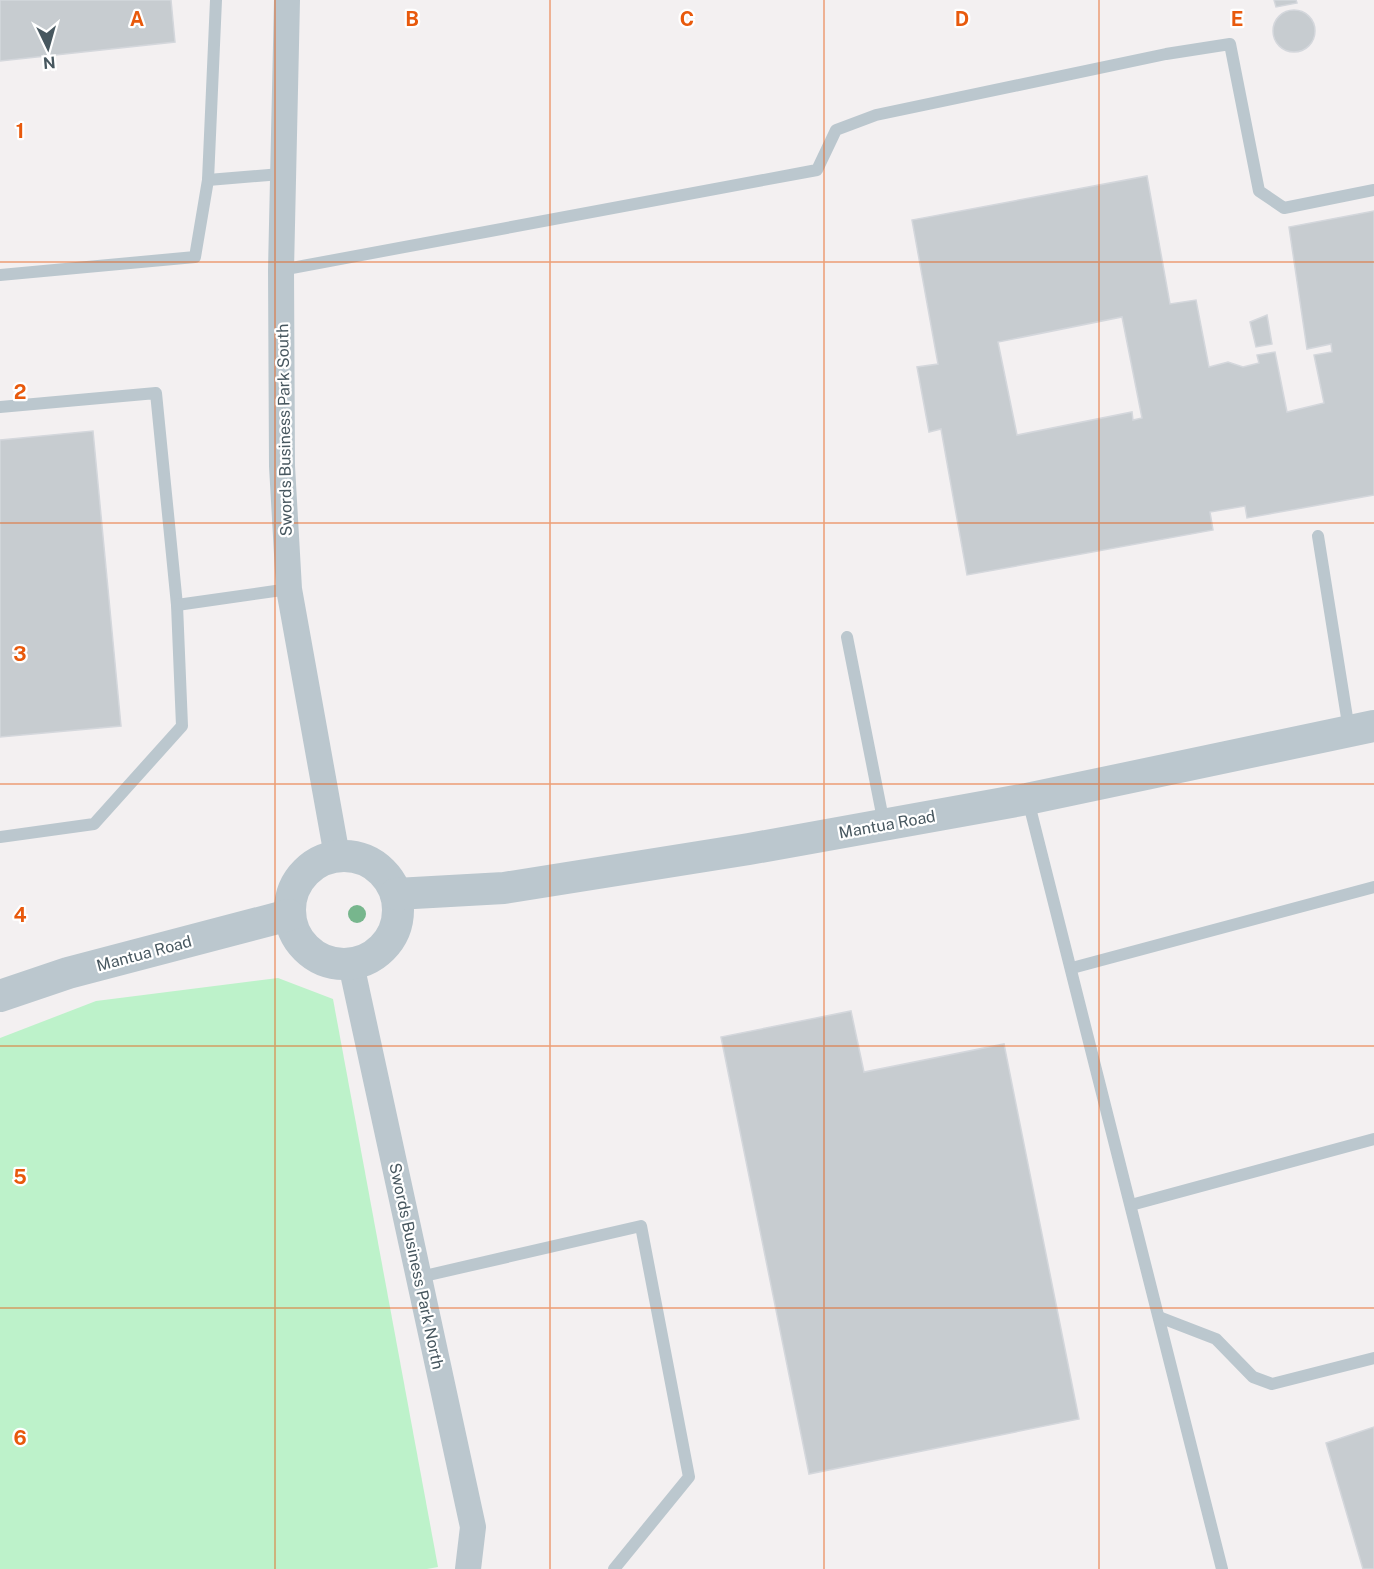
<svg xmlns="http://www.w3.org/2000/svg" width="1374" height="1569" viewBox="0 0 1374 1569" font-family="'Public Sans',sans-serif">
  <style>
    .green { fill: #bdf2ca }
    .building { fill: #c7ccd0; stroke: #d4d7dc; stroke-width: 1.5; fill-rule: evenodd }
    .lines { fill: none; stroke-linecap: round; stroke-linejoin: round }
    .service { stroke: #bbc7ce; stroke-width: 12 }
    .minor { stroke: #bbc7ce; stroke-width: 26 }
    .tertiary { stroke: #bbc7ce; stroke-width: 32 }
    .tree { fill: #77b68d }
    .grid { fill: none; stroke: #e8590c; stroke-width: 1.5; stroke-opacity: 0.55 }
    .labels { text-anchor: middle; stroke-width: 4.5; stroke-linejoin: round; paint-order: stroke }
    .street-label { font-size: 16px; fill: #47575f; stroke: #fff }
    .grid-label { font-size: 20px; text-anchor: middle; font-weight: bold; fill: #e8590c; stroke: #fff; stroke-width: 4.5; stroke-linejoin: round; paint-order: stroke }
  </style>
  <rect width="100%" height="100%" fill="#f3f0f1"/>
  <polygon class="green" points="278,978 333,999 438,1567 427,1569 0,1569 0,1038 96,1001"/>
  <g class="building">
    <polygon points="0,0 171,0 175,42 0,61"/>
    <polygon points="1274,0 1296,0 1297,3 1276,7"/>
    <circle cx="1294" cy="31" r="21"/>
    <path d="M 1147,176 L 1170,304 L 1196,300 L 1209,367 L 1228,362 L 1243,367 L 1259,363 L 1257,355 L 1275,352 L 1287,412 L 1324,403 L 1314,355 L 1332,352 L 1331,344 L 1307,349 L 1289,227 L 1374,211 L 1374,495 L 1247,518 L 1245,506 L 1210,512 L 1213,530 L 967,575 L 941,429 L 929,432 L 917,367 L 938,364 L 912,220 ZM 1122,317 L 1142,418 L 1133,420 L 1132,412 L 1017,435 L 998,342 Z"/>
    <polygon points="1267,315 1272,344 1256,347 1250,322"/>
    <polygon points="93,431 121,726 0,737 0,440"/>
    <polygon points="851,1011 864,1072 1004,1044 1079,1419 809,1474 721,1037"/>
    <polygon points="1374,1427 1374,1569 1363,1569 1326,1443"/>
  </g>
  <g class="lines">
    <g class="service">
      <polyline points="208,180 281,174"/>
      <polyline points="281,270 817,170 836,130 876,115 1166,54 1230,44 1259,191 1284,208 1374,190"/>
      <polyline points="0,275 195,257 208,180 216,0"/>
      <polyline points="0,407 156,393 177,605 182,726 94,824 0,837"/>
      <polyline points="1318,536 1349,730"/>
      <polyline points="177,605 289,589"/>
      <polyline points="847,637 884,824"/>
      <polyline points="1028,800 1222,1569"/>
      <polyline points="1072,968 1374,887"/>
      <polyline points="1131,1205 1374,1139"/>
      <polyline points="420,1277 641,1226 689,1477 614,1569"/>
      <polyline points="1159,1317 1216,1339 1253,1377 1272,1384 1374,1358"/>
    </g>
    <g class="minor">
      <polyline points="287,0 281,270 282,466 289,589 337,856"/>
      <polyline points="351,964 473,1527 468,1569"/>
    </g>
    <g class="tertiary">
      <circle cx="344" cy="910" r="54"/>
      <polyline points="396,894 504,888 749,849 1027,799 1374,726"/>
      <polyline points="0,996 68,973 289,915"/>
    </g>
  </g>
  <circle class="tree" cx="357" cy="914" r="9"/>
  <path class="grid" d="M 275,0 L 275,1569M 550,0 L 550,1569M 824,0 L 824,1569M 1099,0 L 1099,1569M 0,262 L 1374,262M 0,523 L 1374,523M 0,784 L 1374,784M 0,1046 L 1374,1046M 0,1308 L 1374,1308"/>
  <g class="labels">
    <g class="street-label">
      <text transform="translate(284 430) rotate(-91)" y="6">Swords Business Park South</text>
      <text transform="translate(887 824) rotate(-10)" y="6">Mantua Road</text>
      <text transform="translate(144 953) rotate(-15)" y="6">Mantua Road</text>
      <text transform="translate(417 1266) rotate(78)" y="6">Swords Business Park North</text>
    </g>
  </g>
  <g class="grid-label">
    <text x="137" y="26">A</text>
    <text x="412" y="26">B</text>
    <text x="687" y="26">C</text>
    <text x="962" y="26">D</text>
    <text x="1237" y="26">E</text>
    <text x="20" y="138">1</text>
    <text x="20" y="399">2</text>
    <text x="20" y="661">3</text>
    <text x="20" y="922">4</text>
    <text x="20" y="1184">5</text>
    <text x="20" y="1445">6</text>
  </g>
  <g transform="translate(48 48) rotate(175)" stroke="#ffffff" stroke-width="4.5" paint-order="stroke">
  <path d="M0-4.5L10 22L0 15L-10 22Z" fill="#47575f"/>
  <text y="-9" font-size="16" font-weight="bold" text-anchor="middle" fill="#47575f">N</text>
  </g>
</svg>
